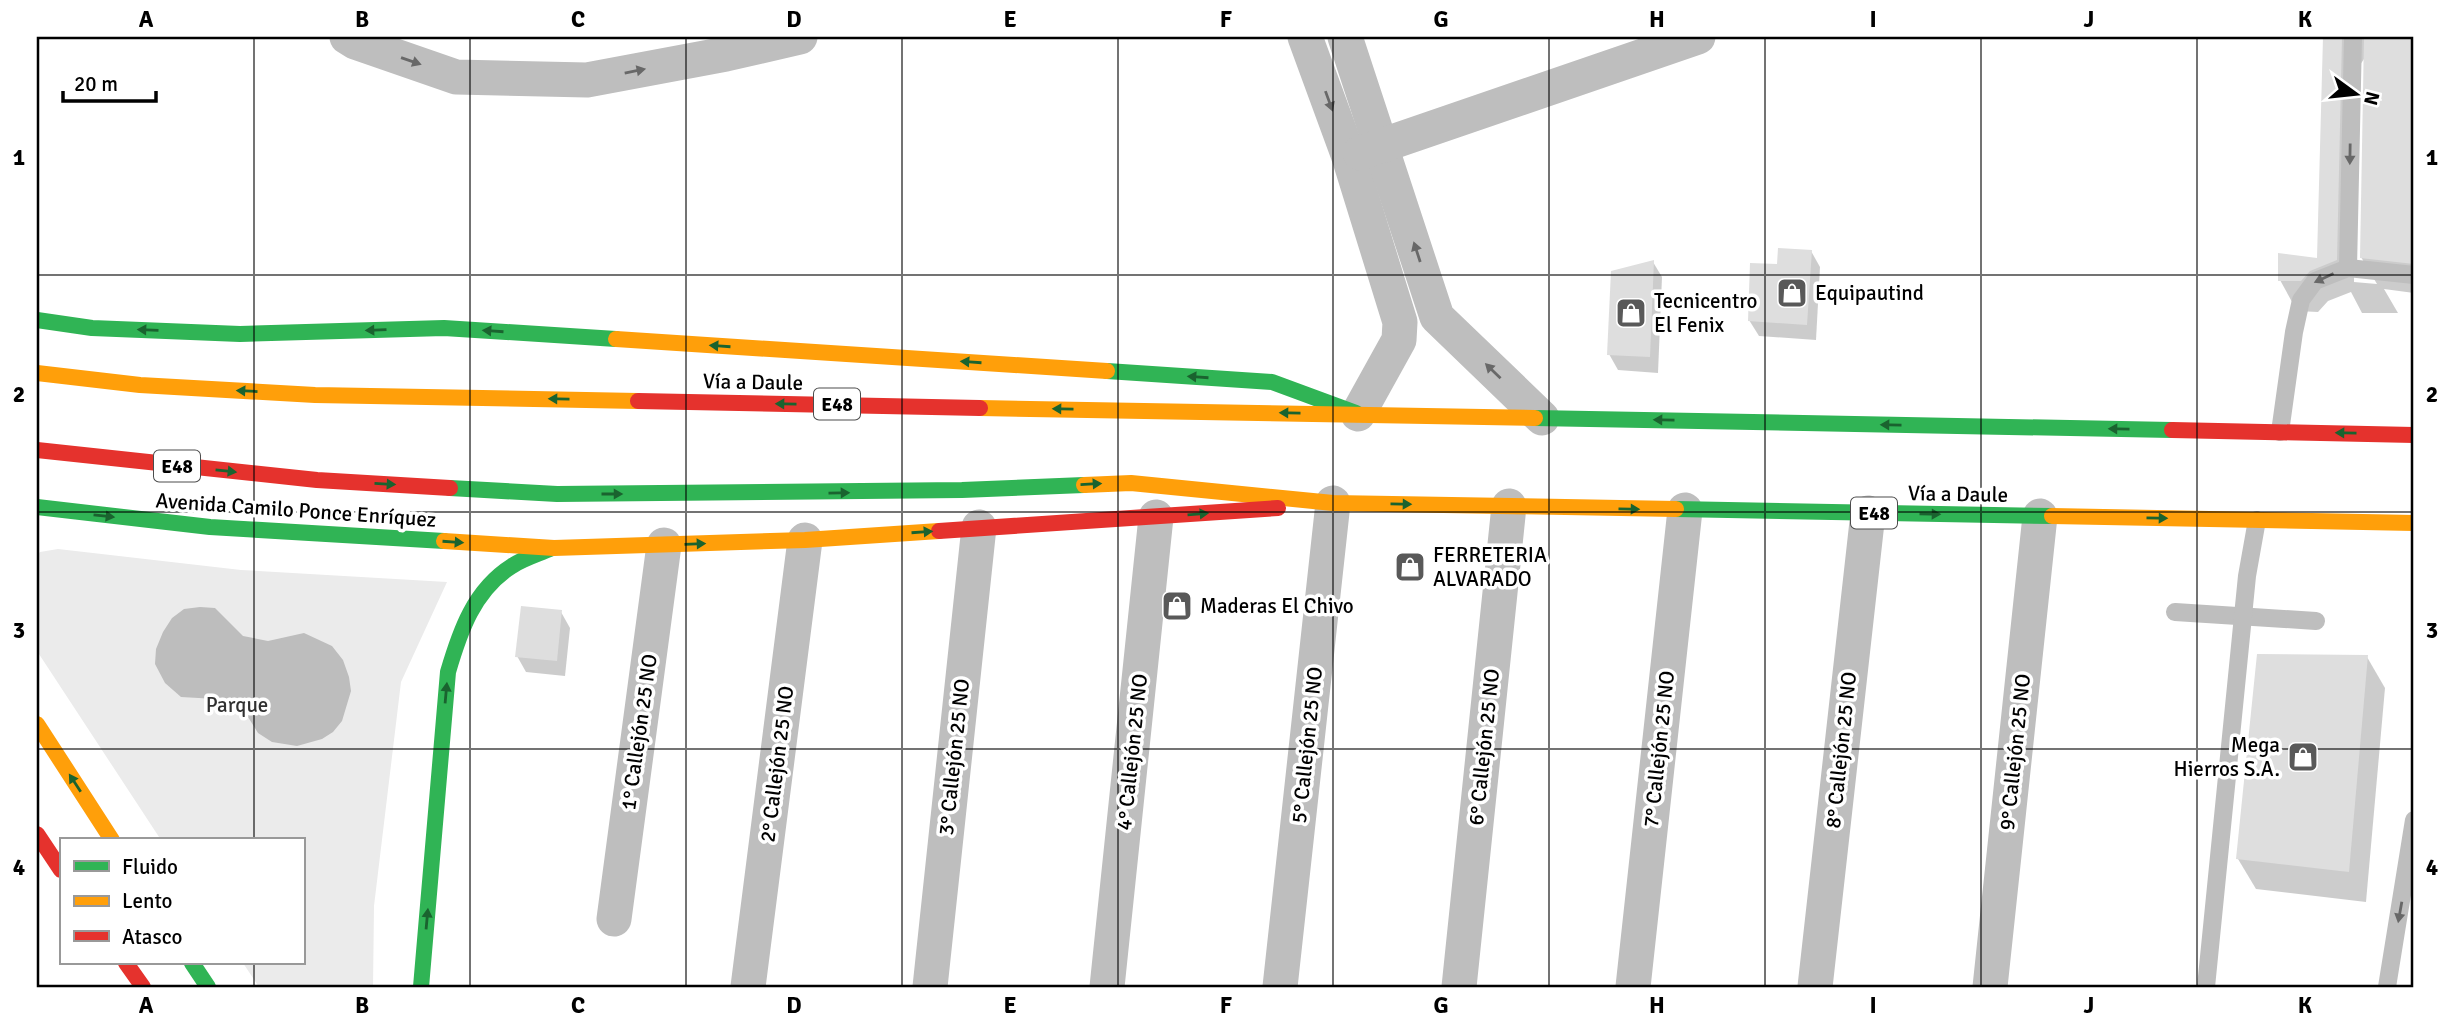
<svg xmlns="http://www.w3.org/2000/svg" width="2451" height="1024" viewBox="0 0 2451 1024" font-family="Signika,sans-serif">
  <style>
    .green { fill: #ebebeb }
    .water { fill: #bdbdbd }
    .shadow { fill: #0003; fill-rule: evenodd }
    .building { fill: #dedede }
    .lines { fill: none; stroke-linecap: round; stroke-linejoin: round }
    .lane { stroke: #bebebe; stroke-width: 18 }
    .street { stroke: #bebebe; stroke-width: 35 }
    .fast { stroke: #30b455; stroke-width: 16 }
    .slow { stroke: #ff9f0a; stroke-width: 16 }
    .jam { stroke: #e5322d; stroke-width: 16 }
    .oneway { fill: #686868 }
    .oneway2 { fill: #1a632f }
    .grid { fill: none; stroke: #000; stroke-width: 2; stroke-opacity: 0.55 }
    .labels { text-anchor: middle; stroke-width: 7; stroke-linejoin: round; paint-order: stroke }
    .shield { fill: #fff; stroke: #4c4c4c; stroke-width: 2 }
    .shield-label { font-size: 19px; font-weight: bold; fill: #000 }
    .poi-label { font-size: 21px; fill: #000; stroke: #fff; text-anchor: start }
    .street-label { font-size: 21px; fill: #000; stroke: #fff }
    .park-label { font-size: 21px; fill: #313131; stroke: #fff }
    .neatline { fill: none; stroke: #000; stroke-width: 2.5 }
    .grid-label { font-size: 23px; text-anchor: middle; font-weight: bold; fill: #000 }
  </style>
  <rect width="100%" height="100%" fill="#fff"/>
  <polygon class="green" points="58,549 241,570 447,582 401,682 374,906 373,987 259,987 243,963 303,963 303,840 161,840 37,651 37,555 40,552"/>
  <polygon class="water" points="200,607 215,608 243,636 268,641 304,633 332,646 343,660 349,677 351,691 342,721 333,732 322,739 297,746 272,742 258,733 248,717 229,703 216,699 181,697 165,683 155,664 156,649 163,632 172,618 184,609"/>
  <g class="shadow">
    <path d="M 2324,37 L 2414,37 L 2414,293 L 2384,289 L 2398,313 L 2362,313 L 2351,292 L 2328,301 L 2318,312 L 2297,311 L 2280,280 L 2318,260 ZM 2366,56 L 2361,257 L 2377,284 L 2354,282 L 2358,68 Z"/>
    <polygon points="1811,251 1820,267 1816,340 1759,336 1749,320 1779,266"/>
    <polygon points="1653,262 1662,277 1658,373 1618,370 1609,354"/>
    <polygon points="561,612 570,628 565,676 526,672 517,656"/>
    <polygon points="2367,657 2385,688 2366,902 2256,889 2238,859"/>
  </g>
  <g class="building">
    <polygon points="2323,37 2342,37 2337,260 2310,271 2301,281 2278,281 2278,253 2317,258"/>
    <polygon points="2364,37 2414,37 2414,264 2360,258"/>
    <polygon points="1778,248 1812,250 1807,325 1748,321 1750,263 1777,264"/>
    <polygon points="1654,260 1650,357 1607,355 1611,271"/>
    <polygon points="521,606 562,610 557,661 515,657"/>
    <polygon points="2257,654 2368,655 2349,872 2236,859"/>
  </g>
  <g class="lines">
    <g class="lane">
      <polyline points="2348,268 2353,37"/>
      <polyline points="2280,432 2294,332 2301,300 2315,281 2348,268 2414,275"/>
      <polyline points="2175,612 2316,621"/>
      <polyline points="2206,987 2247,576 2257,520"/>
      <polyline points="2387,987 2414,820"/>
    </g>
    <g class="street">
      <polyline points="347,37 355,42 456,77 587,80 726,54 800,37"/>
      <polyline points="1305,37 1349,157 1400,322 1399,340 1358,414"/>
      <polyline points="1345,37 1437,317 1542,418"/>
      <polyline points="1360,153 1698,37"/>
      <polyline points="614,919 664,545"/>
      <polyline points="748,987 805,540"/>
      <polyline points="930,987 979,527"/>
      <polyline points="1107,987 1156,517"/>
      <polyline points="1280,987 1333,503"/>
      <polyline points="1459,987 1509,506"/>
      <polyline points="1633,987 1685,510"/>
      <polyline points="1815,987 1868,513"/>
      <polyline points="1990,987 2040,516"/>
    </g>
    <g class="fast">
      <polyline points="37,320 92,328 240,334 444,328 616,339"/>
      <polyline points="1107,371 1272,382 1356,413"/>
      <polyline points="1535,418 2172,430"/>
      <polyline points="450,488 557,494 962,490 1084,485"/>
      <polyline points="37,507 210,527 444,541"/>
      <polyline points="1676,509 2052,516"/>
      <polyline points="192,963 208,987"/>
      <path d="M 421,987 L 448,672 C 460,631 474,590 512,566 C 524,558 539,554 552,548"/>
    </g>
    <g class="slow">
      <polyline points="616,339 1107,371"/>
      <polyline points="37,373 140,385 315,395 638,401"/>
      <polyline points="980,408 1535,418"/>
      <polyline points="1084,485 1131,483 1333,503 1676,509"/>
      <polyline points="2052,516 2414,523"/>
      <polyline points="444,541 554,548 805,540 939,531"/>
      <polyline points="37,724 112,840"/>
    </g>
    <g class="jam">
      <polyline points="638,401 980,408"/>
      <polyline points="2172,430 2414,435"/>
      <polyline points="37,450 317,480 450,488"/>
      <polyline points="939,531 1278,508"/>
      <polyline points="37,834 61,870"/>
      <polyline points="126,963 143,987"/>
    </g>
  </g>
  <defs><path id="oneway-solid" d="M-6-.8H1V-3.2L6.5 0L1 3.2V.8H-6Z" transform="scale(1.75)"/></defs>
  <g class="oneway">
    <use href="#oneway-solid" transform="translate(411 61) rotate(19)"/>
    <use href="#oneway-solid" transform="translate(635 71) rotate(-11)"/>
    <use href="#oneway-solid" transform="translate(1329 101) rotate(70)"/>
    <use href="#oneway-solid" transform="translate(2350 154) rotate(91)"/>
    <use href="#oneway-solid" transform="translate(1417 252) rotate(-108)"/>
    <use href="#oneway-solid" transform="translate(2324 278) rotate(155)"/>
    <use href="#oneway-solid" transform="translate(1493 371) rotate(-136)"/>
    <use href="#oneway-solid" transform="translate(2400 912) rotate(100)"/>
  </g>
  <g class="oneway2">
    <use href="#oneway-solid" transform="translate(148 330) rotate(-178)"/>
    <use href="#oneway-solid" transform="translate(376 330) rotate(178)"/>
    <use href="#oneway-solid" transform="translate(493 331) rotate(-176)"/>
    <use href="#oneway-solid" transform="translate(720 346) rotate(-176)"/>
    <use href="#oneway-solid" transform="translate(971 362) rotate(-176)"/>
    <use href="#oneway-solid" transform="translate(1198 377) rotate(-176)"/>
    <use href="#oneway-solid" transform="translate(247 391) rotate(-177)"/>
    <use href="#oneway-solid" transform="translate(559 399) rotate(-179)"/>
    <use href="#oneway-solid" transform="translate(786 404) rotate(-179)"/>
    <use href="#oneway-solid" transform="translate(1063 409) rotate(-179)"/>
    <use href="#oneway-solid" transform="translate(1290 413) rotate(-179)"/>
    <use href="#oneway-solid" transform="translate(1664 420) rotate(-179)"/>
    <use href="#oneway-solid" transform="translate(1891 425) rotate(-179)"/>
    <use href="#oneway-solid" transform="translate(2119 429) rotate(-179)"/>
    <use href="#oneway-solid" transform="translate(2346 433) rotate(-179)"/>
    <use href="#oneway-solid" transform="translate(226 471) rotate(6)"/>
    <use href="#oneway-solid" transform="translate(385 484) rotate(3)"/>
    <use href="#oneway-solid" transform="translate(1091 484) rotate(-3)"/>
    <use href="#oneway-solid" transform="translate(839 493) rotate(-1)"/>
    <use href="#oneway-solid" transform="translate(612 494)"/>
    <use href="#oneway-solid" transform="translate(1401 504) rotate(1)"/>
    <use href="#oneway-solid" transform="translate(1629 509) rotate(1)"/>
    <use href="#oneway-solid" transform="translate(1198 514) rotate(-5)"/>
    <use href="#oneway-solid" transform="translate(1930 514) rotate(1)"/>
    <use href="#oneway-solid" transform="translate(104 516) rotate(6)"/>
    <use href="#oneway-solid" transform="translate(2157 518) rotate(1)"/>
    <use href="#oneway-solid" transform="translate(922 532) rotate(-4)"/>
    <use href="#oneway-solid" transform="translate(453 542) rotate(4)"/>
    <use href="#oneway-solid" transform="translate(695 544) rotate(-2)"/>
    <use href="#oneway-solid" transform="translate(446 693) rotate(-85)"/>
    <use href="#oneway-solid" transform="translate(75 783) rotate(-123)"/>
    <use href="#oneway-solid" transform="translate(427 919) rotate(-85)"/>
  </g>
  <path class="grid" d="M 254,37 L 254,840M 470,37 L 470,987M 686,37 L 686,987M 902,37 L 902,987M 1118,37 L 1118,987M 1333,37 L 1333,987M 1549,37 L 1549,987M 1765,37 L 1765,987M 1981,37 L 1981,987M 2197,37 L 2197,987M 37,275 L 2414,275M 37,512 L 2414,512M 37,749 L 2414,749M 254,963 L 254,987"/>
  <defs>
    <g id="shop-square" transform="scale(1.575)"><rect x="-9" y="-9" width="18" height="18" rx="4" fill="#595959" stroke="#fff"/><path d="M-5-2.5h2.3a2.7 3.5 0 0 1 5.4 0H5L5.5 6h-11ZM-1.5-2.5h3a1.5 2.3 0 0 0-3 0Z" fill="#fff"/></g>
  </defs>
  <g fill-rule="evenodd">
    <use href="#shop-square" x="1792" y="293"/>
    <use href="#shop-square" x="1631" y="313"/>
    <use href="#shop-square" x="1410" y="567"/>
    <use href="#shop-square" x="1177" y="606"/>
    <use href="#shop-square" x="2303" y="757"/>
  </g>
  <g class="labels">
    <g class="shield">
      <rect x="814" y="388.5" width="46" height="31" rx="5"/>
      <rect x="154" y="450.5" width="46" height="31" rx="5"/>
      <rect x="1851" y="497.5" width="46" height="31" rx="5"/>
    </g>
    <g class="shield-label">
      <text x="837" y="411">E48</text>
      <text x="177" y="473">E48</text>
      <text x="1874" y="520">E48</text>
    </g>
    <g class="poi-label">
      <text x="1815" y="300">Equipautind</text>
      <text x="1654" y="308">Tecnicentro<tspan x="1654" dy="24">El Fenix</tspan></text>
      <text x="1433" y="562">FERRETERIA<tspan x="1433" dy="24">ALVARADO</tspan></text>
      <text x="1200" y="613">Maderas El Chivo</text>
      <text x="2280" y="752" text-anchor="end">Mega<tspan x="2280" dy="24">Hierros S.A.</tspan></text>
    </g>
    <g class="street-label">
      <text transform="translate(753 382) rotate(1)" y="7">Vía a Daule</text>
      <text transform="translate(1958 494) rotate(1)" y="7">Vía a Daule</text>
      <text transform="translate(296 510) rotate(4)" y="7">Avenida Camilo Ponce Enríquez</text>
      <text transform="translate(639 732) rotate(-82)" y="7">1° Callejón 25 NO</text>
      <text transform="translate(1307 745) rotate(-84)" y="7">5° Callejón 25 NO</text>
      <text transform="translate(1484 747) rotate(-84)" y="7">6° Callejón 25 NO</text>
      <text transform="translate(1659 749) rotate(-84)" y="7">7° Callejón 25 NO</text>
      <text transform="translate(1841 750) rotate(-84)" y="7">8° Callejón 25 NO</text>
      <text transform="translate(1132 752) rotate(-84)" y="7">4° Callejón 25 NO</text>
      <text transform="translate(2015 752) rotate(-84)" y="7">9° Callejón 25 NO</text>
      <text transform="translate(954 757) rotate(-84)" y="7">3° Callejón 25 NO</text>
      <text transform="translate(777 764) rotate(-83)" y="7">2° Callejón 25 NO</text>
    </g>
    <g class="park-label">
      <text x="237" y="712">Parque</text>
    </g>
  </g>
  <rect width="2451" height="1024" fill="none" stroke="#ffffff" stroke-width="77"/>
  <rect x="60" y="838" width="245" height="126" fill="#ffffff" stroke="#999999" stroke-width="2"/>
  <rect x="74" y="861" width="35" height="10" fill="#30b455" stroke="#999999" stroke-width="2"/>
  <text x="122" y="874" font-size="21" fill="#000000">Fluido</text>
  <rect x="74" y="896" width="35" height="10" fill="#ff9f0a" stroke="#999999" stroke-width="2"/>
  <text x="122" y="908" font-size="21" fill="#000000">Lento</text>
  <rect x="74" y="931" width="35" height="10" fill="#e5322d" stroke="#999999" stroke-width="2"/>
  <text x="122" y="944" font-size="21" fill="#000000">Atasco</text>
  <g transform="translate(2356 94) rotate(105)" stroke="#ffffff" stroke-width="5" paint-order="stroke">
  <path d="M0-5L12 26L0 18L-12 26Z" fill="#000000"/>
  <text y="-10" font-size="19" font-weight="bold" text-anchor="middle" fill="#000000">N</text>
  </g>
  <path d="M63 91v10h93v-10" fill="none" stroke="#000000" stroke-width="3.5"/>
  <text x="74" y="91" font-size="21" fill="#000000" stroke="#ffffff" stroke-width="5" paint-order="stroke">20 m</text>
  <rect x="38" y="38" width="2374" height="948" class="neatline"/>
  <g class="grid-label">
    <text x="146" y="27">A</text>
    <text x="362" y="27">B</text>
    <text x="578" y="27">C</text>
    <text x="794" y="27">D</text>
    <text x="1010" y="27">E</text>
    <text x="1226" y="27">F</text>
    <text x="1441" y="27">G</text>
    <text x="1657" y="27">H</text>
    <text x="1873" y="27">I</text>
    <text x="2089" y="27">J</text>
    <text x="2305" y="27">K</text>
    <text x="19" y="165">1</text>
    <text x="2432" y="165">1</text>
    <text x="19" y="402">2</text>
    <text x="2432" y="402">2</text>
    <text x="19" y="638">3</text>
    <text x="2432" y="638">3</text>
    <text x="19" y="875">4</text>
    <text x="2432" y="875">4</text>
    <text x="146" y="1013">A</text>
    <text x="362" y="1013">B</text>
    <text x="578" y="1013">C</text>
    <text x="794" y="1013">D</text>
    <text x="1010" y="1013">E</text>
    <text x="1226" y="1013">F</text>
    <text x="1441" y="1013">G</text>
    <text x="1657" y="1013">H</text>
    <text x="1873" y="1013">I</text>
    <text x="2089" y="1013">J</text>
    <text x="2305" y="1013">K</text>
  </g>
</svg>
